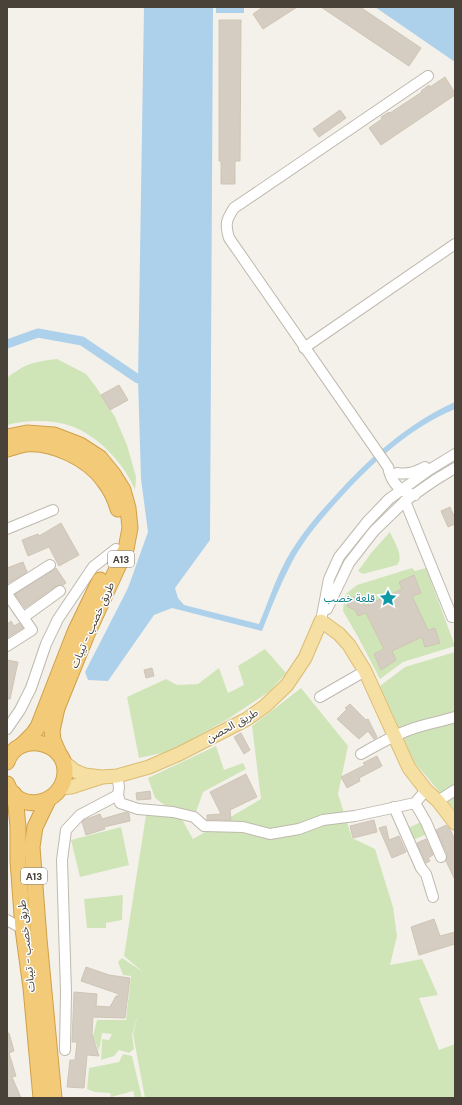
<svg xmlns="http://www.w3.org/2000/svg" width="462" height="1105" viewBox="0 0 462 1105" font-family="'DM Sans','Noto Sans Arabic',sans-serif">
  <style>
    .green { fill: #d0e5b7 }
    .water { fill: #add1eb }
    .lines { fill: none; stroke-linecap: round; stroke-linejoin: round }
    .canal { stroke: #add1eb; stroke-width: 9 }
    .building { fill: #d5cdc1; stroke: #cfc5b5 }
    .minor-casing { stroke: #bfb9ae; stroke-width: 12 }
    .major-casing { stroke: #dbbc72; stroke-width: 15 }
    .highway-casing { stroke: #d1a048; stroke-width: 17 }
    .minor { stroke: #fff; stroke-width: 10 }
    .major { stroke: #f6dfa2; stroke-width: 13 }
    .highway { stroke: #f2ca78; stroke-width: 15 }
    .labels { text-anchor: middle; stroke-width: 3; stroke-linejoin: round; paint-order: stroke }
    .shield { fill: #fff; stroke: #7f7b74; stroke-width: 1 }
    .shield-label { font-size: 10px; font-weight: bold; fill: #484239 }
    .culture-label { font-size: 11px; fill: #0d838f; stroke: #fff; text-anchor: end }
    .street-label { font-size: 11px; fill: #484239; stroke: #fff }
  </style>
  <rect width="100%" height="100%" fill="#f4f1eb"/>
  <g class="green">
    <path d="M 57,359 L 86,374 L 96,387 L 115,417 L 127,445 L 136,477 L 135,490 C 125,464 97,435 71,426 C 52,419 26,420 7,425 L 7,378 C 26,363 33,362 57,359 Z"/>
    <path d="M 390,532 C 393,540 405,557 397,565 L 363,574 L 358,571 L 372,552 Z"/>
    <polygon points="412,568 415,571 426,568 455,646 403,662 380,679 358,637 343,611 344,599 347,593 357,585"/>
    <polygon points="265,649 286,673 270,691 228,719 171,751 139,758 127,697 166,679 177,685 198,684 219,668 228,693 244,685 238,666"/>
    <polygon points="455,652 455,810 415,763 380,686 405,667"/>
    <polygon points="301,688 348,746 338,794 352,838 375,849 393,907 397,936 390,965 422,959 438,995 419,998 439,1050 455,1044 455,1098 145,1098 133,1034 139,1011 132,1035 134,1049 129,1053 119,1050 114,1056 101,1060 102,1039 109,1040 112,1034 102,1033 99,1051 93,1036 97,1020 126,1020 131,976 123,975 118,962 122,958 143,972 124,956 146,815 179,814 193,839 261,799 252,726"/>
    <polygon points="216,746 224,770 243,763 246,769 203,792 196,812 185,815 170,809 155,798 148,778"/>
    <polygon points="421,822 427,834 413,840 408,828"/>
    <polygon points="121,827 129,865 80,877 71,840"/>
    <polygon points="123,895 122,920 106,923 106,928 87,928 84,899"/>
    <polygon points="123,1054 132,1056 142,1098 135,1098 133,1091 111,1097 110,1093 95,1092 87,1089 89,1068 119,1062"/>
  </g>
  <g class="water">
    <path d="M 144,7 L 213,7 L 210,540 L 175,588 L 178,598 L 184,605 L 259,624 C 268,603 275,580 286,560 C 299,537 316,516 334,497 C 368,459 408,423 455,402 L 455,409 C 407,429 369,466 334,505 C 318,523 302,542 291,564 C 280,585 271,608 262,631 L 172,608 L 154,615 L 108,681 L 88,680 L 85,672 L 128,588 L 148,532 L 141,479 L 138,379 Z"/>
    <rect x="216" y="7" width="28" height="6"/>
    <polygon points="375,7 455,7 455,62"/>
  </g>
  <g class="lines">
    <polyline class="canal" points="7,344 38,333 82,341 138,379"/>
  </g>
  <g class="building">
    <polygon points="263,7 297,7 263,29 253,14"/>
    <polygon points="321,7 360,7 421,48 409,66"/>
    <polygon points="219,20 241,20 240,161 235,161 235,184 221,184 221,161 219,161"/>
    <polygon points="445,77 455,93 455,95 381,145 369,128 382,119 381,117 389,112 390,113 422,92 421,91 429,85 430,87"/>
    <polygon points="340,110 346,118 319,137 313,129"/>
    <polygon points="119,385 128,400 110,410 101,395"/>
    <polygon points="450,507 455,518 455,524 448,527 441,511"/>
    <polygon points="61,523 79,555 59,566 49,547 28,556 22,540 38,534 39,536"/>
    <polygon points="23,562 27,572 7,584 7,568"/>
    <polygon points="56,568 66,583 63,585 56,586 25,608 15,594"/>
    <polygon points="414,575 421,593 412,596 428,630 435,628 440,643 425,647 422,637 392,651 396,660 381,670 374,654 384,649 366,613 358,616 355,610 348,607 347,601 350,598 354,597 359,601 362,600 365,606 402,589 399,582"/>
    <polygon points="11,621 14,626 19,623 23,628 7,638 7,624"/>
    <polygon points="7,660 18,662 10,699 7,699"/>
    <polygon points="152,668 154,676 146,678 144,670"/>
    <polygon points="350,704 366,720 368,719 377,737 374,739 368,731 359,739 337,719 347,709 345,708"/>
    <polygon points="241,733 250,750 244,754 234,737"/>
    <polygon points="377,756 382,766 359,778 360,781 347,788 341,777 365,765 363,763"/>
    <polygon points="246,774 257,797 230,810 231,820 207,820 207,815 221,814 210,792"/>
    <polygon points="150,791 151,799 137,800 136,793"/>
    <polygon points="126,812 129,813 130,821 104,827 105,829 86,835 82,822 84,820 100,814 102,819"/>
    <polygon points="374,820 377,832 353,838 350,826"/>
    <polygon points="446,825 450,829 455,840 455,880 446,861 447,854 436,830"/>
    <polygon points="386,826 389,840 399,836 406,852 392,858 379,828"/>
    <polygon points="426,839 433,855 428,858 430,861 426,863 417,843"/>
    <polygon points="434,919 440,936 455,932 455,944 419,955 411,927"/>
    <polygon points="86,967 109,975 130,978 125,1018 93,1017 92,1034 99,1056 87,1055 84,1088 67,1087 70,1060 75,1060 77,1042 72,1042 74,992 97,994 96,1006 110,1007 116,996 118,996 119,994 81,981"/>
    <polygon points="7,1033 9,1033 14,1051 9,1053 16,1076 12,1077 21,1098 7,1098"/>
  </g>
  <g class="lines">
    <g class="minor-casing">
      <g id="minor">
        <polyline points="304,348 455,244"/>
        <path d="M 397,473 C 408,475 415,472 425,467"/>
        <path d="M 415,495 C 399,492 391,482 388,467 L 229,238 C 225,224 226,220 234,208 L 428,76"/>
        <polyline points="405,501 452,617"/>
        <polyline points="7,529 53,510"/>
        <polyline points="7,592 50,565"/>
        <polyline points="7,594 32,630 7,646"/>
        <polyline points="327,609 349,563 374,531 405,501 435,480 455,468"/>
        <polyline points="24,617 60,591"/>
        <polyline points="321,621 329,579 339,557 367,522 389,499 429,470 455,454"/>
        <polyline points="320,697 365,671"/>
        <polyline points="7,729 20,710 31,688 46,644 58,619 93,567 116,549"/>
        <path d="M 361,754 C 377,745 392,736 409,730 C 424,724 440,722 455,717"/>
        <polyline points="117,776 119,787 118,795 120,803 138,809 173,812 194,817 204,826 243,827 270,834 299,829 323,820 355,816 415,803 426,790"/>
        <polyline points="438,801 455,790"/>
        <polyline points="415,803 426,822 441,857"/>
        <polyline points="394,807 421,868 426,874 433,897"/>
        <polyline points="7,920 23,929"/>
        <polyline points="65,1050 66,992 62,860 66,830 80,815 118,795"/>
      </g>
    </g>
    <g class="major-casing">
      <g id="major">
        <polyline points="64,762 75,771 85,775 102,777 117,776 149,767 179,754 247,719 265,706 287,685 305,658 321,621 339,634 349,645 365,671 409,768 426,790 438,801 455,823"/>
        <polyline points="61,788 71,787 99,778"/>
      </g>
    </g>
    <g class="highway-casing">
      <g id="highway">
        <polyline points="7,437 27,433 54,435 80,445 100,458 113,474 123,490 128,508 130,528 126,549 87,634 57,708 52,731 53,740 59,754"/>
        <path d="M 7,449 C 13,448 19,445 25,444 C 52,441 89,459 104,481 C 111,490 115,498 118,509"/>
        <polyline points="22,745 33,734 38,727 75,632 100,580"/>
        <path d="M 7,762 C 17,731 66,740 65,772 C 64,805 18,815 7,784"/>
        <polyline points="14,794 16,806 18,827 18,861 23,929 31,988 41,1098"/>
        <polyline points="48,800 35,827 32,847 39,939 54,1098"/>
      </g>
    </g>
    <use href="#minor" class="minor"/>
    <use href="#major" class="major"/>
    <use href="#highway" class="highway"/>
  </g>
  <defs>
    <g id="sight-bare" transform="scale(1.38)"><path d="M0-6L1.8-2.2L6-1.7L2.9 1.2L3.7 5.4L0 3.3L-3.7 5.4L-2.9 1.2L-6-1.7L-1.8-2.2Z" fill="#0f9aa8" stroke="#fff" stroke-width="2.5" paint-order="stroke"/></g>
  </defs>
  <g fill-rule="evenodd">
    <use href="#sight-bare" x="388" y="598"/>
  </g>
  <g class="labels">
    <g class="shield">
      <rect x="108" y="551" width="26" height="16" rx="3"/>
      <rect x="21" y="868" width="26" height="16" rx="3"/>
    </g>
    <g class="shield-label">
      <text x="121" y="563">A13</text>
      <text x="34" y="880">A13</text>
    </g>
    <g class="culture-label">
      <text x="375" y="602">قلعة خصب</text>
    </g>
    <g class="street-label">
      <text transform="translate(92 625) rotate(-66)" y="4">طريق خصب - تيبات</text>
      <text transform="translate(232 725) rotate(-29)" y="4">طريق الحصن</text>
      <text transform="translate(26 946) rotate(-96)" y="4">طريق خصب - تيبات</text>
    </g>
  </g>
  <rect width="462" height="1105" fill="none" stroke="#484239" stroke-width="16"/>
</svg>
